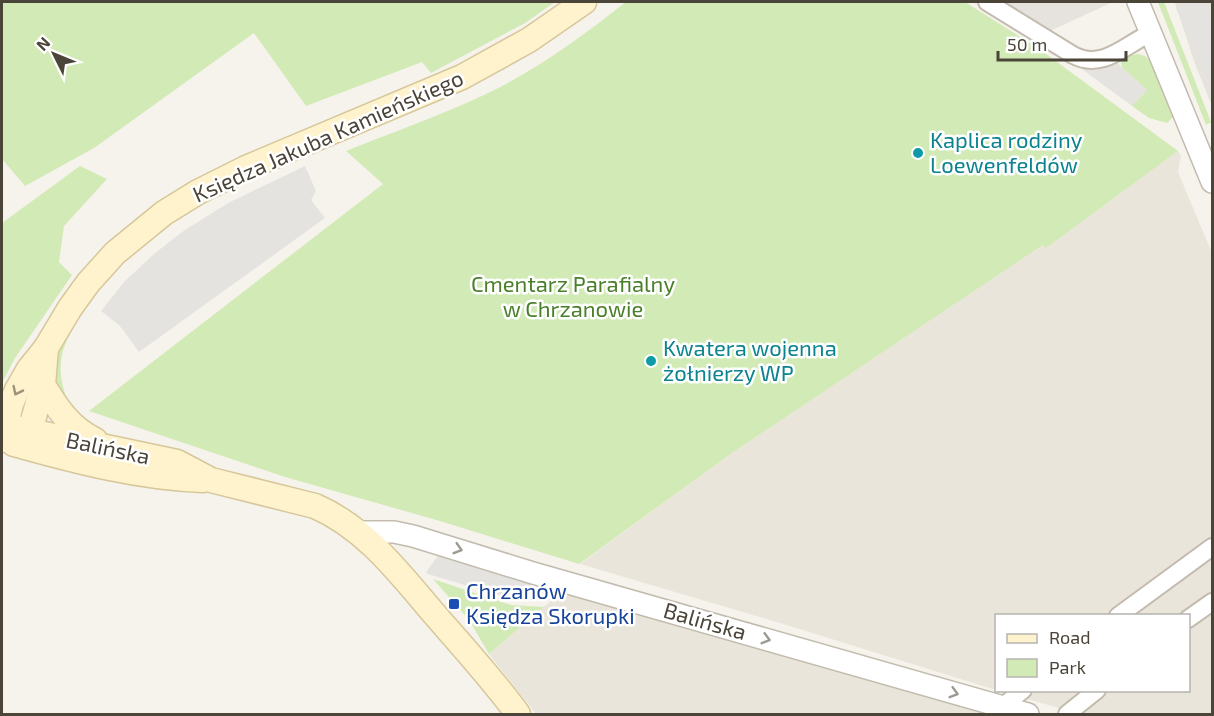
<svg xmlns="http://www.w3.org/2000/svg" width="1214" height="716" viewBox="0 0 1214 716" font-family="'Exo 2',sans-serif">
  <style>
    .residential { fill: #eae5da }
    .industrial { fill: #e6e2dd }
    .green { fill: #d2eab5 }
    .parking { fill: #e5e3e0 }
    .lines { fill: none; stroke-linecap: round; stroke-linejoin: round }
    .minor-casing { stroke: #c2bbae; stroke-width: 20 }
    .tertiary-casing { stroke: #c2bbae; stroke-width: 24 }
    .secondary-casing { stroke: #d6c79b; stroke-width: 27 }
    .minor { stroke: #fff; stroke-width: 16 }
    .tertiary { stroke: #fff; stroke-width: 21 }
    .secondary { stroke: #fff3cd; stroke-width: 24 }
    .oneway { stroke: #9c937c }
    .oneway2 { stroke: #9c9892 }
    .culture-dot { fill: #0f9aa8; stroke: #fff; stroke-width: 2 }
    .transit-dot { fill: #1a4fb4; stroke: #fff; stroke-width: 2 }
    .labels { text-anchor: middle; stroke-width: 5; stroke-linejoin: round; paint-order: stroke }
    .street-label { font-size: 22px; fill: #4b4439; stroke: #fff }
    .culture-label { font-size: 22px; fill: #0d838f; stroke: #fff; text-anchor: start }
    .park-label { font-size: 22px; fill: #4a7f2a; stroke: #fff }
    .transit-label { font-size: 22px; fill: #164399; stroke: #fff; text-anchor: start }
  </style>
  <rect width="100%" height="100%" fill="#f6f3ec"/>
  <g class="residential">
    <polygon points="1178,151 1181,156 1178,172 1212,253 1212,714 1081,714 998,691 1188,690 1188,616 996,616 996,690 780,623 580,564 732,453 1043,245 1047,247"/>
    <polygon points="571,584 1005,714 536,714 489,654"/>
  </g>
  <g class="industrial">
    <polygon points="1006,2 1113,2 1050,31"/>
    <polygon points="1179,2 1212,2 1212,106 1195,64 1175,3"/>
  </g>
  <g class="green">
    <polygon points="2,2 555,2 525,23 431,73 422,62 306,106 254,33 94,148 25,186 2,159"/>
    <path d="M 626,2 L 965,2 L 1038,48 L 1178,151 L 1046,248 L 1043,245 L 732,453 L 579,564 L 440,521 L 285,477 L 89,411 L 383,184 L 346,151 C 388,134 431,119 473,100 C 528,76 579,39 626,2 Z"/>
    <polygon points="1158,2 1164,2 1211,122 1206,125"/>
    <polygon points="1138,54 1145,56 1151,61 1174,116 1167,123 1149,118 1132,106 1147,90 1122,68 1121,62 1131,55"/>
    <polygon points="80,166 107,179 64,226 59,262 72,275 15,358 2,383 2,223"/>
    <path d="M 223,189 C 198,205 174,220 151,238 C 119,263 80,307 65,345 C 58,362 60,382 67,398 L 63,402 L 58,391 L 55,366 L 60,344 L 85,302 L 146,236 Z"/>
    <polygon points="433,579 511,605 544,607 489,654 469,620"/>
  </g>
  <g class="parking">
    <polygon points="1191,2 1201,2 1212,26 1212,85 1176,8"/>
    <polygon points="1112,56 1122,68 1147,90 1132,106 1079,67 1078,58"/>
    <polygon points="305,166 316,191 311,200 325,218 139,352 120,326 101,311 125,281 154,254 182,232 228,203"/>
    <polygon points="440,553 536,581 514,600 428,574 426,572"/>
  </g>
  <g class="lines">
    <g class="minor-casing">
      <g id="minor">
        <path d="M 987,2 L 1073,55 C 1103,71 1126,44 1151,33"/>
        <polyline points="1118,616 1212,547"/>
        <polyline points="1188,619 1212,602"/>
        <polyline points="1002,707 1023,690"/>
        <polyline points="1067,714 1097,690"/>
      </g>
    </g>
    <g class="tertiary-casing">
      <g id="tertiary">
        <polyline points="1138,2 1212,182"/>
        <polyline points="360,532 394,532 413,536 533,573 1028,714"/>
      </g>
    </g>
    <g class="secondary-casing">
      <g id="secondary">
        <path d="M 43,385 C 57,408 70,428 95,440"/>
        <path d="M 2,425 L 177,462 L 211,480 L 315,506 C 366,528 400,574 436,616 C 464,648 493,680 518,714"/>
        <polyline points="2,440 11,404 17,390 29,369 46,348 70,308 88,283 115,253 164,213 198,192 246,168 462,77 529,40 584,2"/>
        <path d="M 14,444 C 75,461 139,478 203,480"/>
        <polyline points="26,445 43,385 46,348"/>
      </g>
    </g>
    <use href="#minor" class="minor"/>
    <use href="#tertiary" class="tertiary"/>
    <use href="#secondary" class="secondary"/>
  </g>
  <defs><path id="oneway-chevron" d="M-2-3.5L2.5 0L-2 3.5" fill="none" stroke-width="1.6" stroke-linecap="round" stroke-linejoin="round" transform="scale(1.5)"/></defs>
  <use class="oneway" href="#oneway-chevron" transform="translate(17 391) rotate(116)"/>
  <g class="oneway2">
    <use href="#oneway-chevron" transform="translate(458 549) rotate(17)"/>
    <use href="#oneway-chevron" transform="translate(766 639) rotate(16)"/>
    <use href="#oneway-chevron" transform="translate(954 693) rotate(16)"/>
  </g>
  <g class="culture-dot">
    <circle cx="918" cy="153" r="6"/>
    <circle cx="651" cy="361" r="6"/>
  </g>
  <rect class="transit-dot" x="448" y="598" width="12" height="12" rx="3"/>
  <g class="labels">
    <g class="street-label">
      <text transform="translate(328 136) rotate(-24)" y="8">Księdza Jakuba Kamieńskiego</text>
      <text transform="translate(108 448) rotate(12)" y="8">Balińska</text>
      <text transform="translate(705 621) rotate(16)" y="8">Balińska</text>
    </g>
    <g class="culture-label">
      <text x="930" y="148">Kaplica rodziny<tspan x="930" dy="25">Loewenfeldów</tspan></text>
      <text x="663" y="356">Kwatera wojenna<tspan x="663" dy="25">żołnierzy WP</tspan></text>
    </g>
    <g class="park-label">
      <text x="573" y="292">Cmentarz Parafialny<tspan x="573" dy="25">w Chrzanowie</tspan></text>
    </g>
    <g class="transit-label">
      <text x="466" y="599">Chrzanów<tspan x="466" dy="25">Księdza Skorupki</tspan></text>
    </g>
  </g>
  <rect width="1214" height="716" fill="none" stroke="#4b4439" stroke-width="6"/>
  <rect x="995" y="614" width="195" height="78" fill="#ffffff" stroke="#b7b4b0" stroke-width="1.5"/>
  <rect x="1007" y="634" width="30" height="9" fill="#fff3cd" stroke="#b7b4b0" stroke-width="1.5"/>
  <text x="1049" y="644" font-size="18" fill="#4b4439">Road</text>
  <rect x="1007" y="659" width="30" height="18" fill="#d2eab5" stroke="#b7b4b0" stroke-width="1.5"/>
  <text x="1049" y="674" font-size="18" fill="#4b4439">Park</text>
  <g transform="translate(54 54) rotate(313)" stroke="#ffffff" stroke-width="4.5" paint-order="stroke">
  <path d="M0-4.5L10 22L0 15L-10 22Z" fill="#4b4439"/>
  <text y="-9" font-size="16" font-weight="bold" text-anchor="middle" fill="#4b4439">N</text>
  </g>
  <path d="M998 51v9h128v-9" fill="none" stroke="#4b4439" stroke-width="3"/>
  <text x="1007" y="51" font-size="18" fill="#4b4439" stroke="#ffffff" stroke-width="4.5" paint-order="stroke">50 m</text>
</svg>
